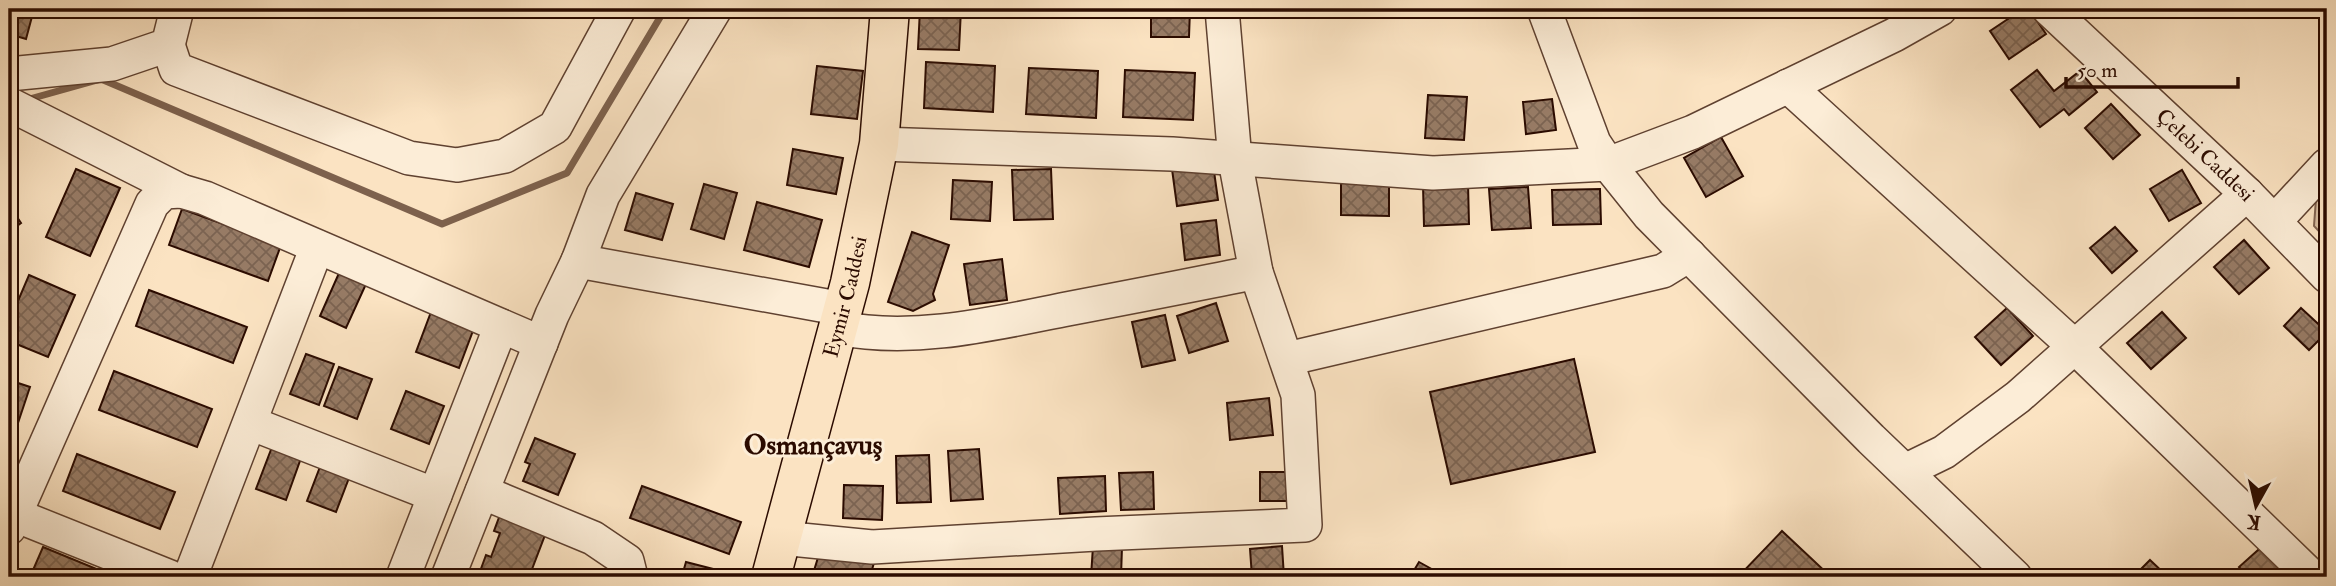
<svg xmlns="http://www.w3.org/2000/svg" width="2336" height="586" viewBox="0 0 2336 586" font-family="'IM FELL Double Pica',serif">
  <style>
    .park { fill: url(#park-dots); stroke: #826450; stroke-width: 2 }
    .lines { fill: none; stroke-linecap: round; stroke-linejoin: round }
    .stream { stroke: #7d614d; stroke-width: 7 }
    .building { fill: url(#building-cross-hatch); stroke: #2b0b00; stroke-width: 2 }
    .minor-casing { stroke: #5f4130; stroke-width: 36 }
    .major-casing { stroke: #2b0b00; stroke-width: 41 }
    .minor { stroke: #fcedd7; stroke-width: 33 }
    .major { stroke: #fbe3c2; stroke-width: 38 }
    .labels { text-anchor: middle; stroke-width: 6; stroke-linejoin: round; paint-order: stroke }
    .street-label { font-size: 21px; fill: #2b0b00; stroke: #fcedd7 }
    .district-label { font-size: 28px; font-weight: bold; fill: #2b0b00; stroke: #fcedd7 }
  </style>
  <defs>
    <pattern id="park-dots" width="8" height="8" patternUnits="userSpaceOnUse" patternTransform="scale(1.75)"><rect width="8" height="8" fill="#d8bea1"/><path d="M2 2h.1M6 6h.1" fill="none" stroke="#baa289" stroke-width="1.8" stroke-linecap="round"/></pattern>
    <pattern id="building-cross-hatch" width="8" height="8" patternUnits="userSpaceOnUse" patternTransform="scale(1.75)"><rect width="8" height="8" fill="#977b65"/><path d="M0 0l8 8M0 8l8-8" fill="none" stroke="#7b6351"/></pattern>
  </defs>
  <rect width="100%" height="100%" fill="#fbe3c2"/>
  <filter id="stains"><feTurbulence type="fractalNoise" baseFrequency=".00286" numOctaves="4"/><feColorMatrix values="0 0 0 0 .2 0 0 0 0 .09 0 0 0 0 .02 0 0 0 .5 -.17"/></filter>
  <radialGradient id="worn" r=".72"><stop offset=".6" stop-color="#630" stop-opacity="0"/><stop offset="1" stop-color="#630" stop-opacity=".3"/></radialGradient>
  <polygon class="park" points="2327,186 2327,240 2314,226 2316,199"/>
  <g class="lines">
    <polyline class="stream" points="26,100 101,79 442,224 567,173 665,9"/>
  </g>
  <g class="building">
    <polygon points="9,9 34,9 26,39 9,34"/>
    <polygon points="920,9 961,9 959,50 918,49"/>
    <polygon points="1151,9 1190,9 1189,37 1151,37"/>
    <polygon points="2023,9 2029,9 2046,34 2009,59 1990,31"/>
    <polygon points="926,62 995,66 993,112 924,108"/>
    <polygon points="817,66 863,71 857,119 811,114"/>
    <polygon points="1029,68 1098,71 1096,118 1026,114"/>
    <polygon points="1125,70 1195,73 1193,120 1123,117"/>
    <polygon points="2037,70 2054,91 2080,71 2097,92 2069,115 2064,109 2040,127 2011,90"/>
    <polygon points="1428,95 1467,97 1464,140 1425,138"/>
    <polygon points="1552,99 1556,130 1526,134 1523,102"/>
    <polygon points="2111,104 2140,135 2113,159 2085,128"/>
    <polygon points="1721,137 1743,176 1706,197 1684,158"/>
    <polygon points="793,149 843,158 836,194 787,185"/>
    <polygon points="1213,164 1218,200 1177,206 1172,169"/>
    <polygon points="76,169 120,188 90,256 46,237"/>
    <polygon points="1051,169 1053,219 1014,220 1012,170"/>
    <polygon points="2182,170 2201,203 2169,221 2150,189"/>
    <polygon points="1341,178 1389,179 1389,216 1341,215"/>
    <polygon points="953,180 992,182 990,221 951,219"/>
    <polygon points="1468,183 1469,224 1424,226 1423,185"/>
    <polygon points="704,184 737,193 724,239 691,229"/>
    <polygon points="1528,187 1531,228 1492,230 1489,189"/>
    <polygon points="1600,189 1601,224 1553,225 1552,190"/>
    <polygon points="636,193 673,204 662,240 625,230"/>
    <polygon points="757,202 822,220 809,267 744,250"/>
    <polygon points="9,205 21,223 9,232"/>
    <polygon points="182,209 281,245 268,281 169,245"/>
    <polygon points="1216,220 1220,255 1185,260 1181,224"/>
    <polygon points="2115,227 2137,251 2112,273 2090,248"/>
    <polygon points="912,232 949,245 933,294 935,300 913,311 888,302"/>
    <polygon points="2244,240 2269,268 2239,294 2214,267"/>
    <polygon points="1002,259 1007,300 970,305 964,264"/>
    <polygon points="339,273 366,284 346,328 320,316"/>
    <polygon points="29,275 75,295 48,357 9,341 9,322"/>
    <polygon points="149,290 247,327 233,363 136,326"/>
    <polygon points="1216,303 1228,341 1189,353 1177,316"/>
    <polygon points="2007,308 2033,336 2001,365 1975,337"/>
    <polygon points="2301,308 2327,332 2309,350 2284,326"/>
    <polygon points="431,312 474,328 459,368 416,352"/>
    <polygon points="2162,312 2186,338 2151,369 2127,343"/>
    <polygon points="1165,315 1175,360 1142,367 1132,322"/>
    <polygon points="306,354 334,364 319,405 290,394"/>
    <polygon points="1574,359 1595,452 1451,484 1430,392"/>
    <polygon points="339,367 372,379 357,419 324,406"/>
    <polygon points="114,371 212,409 197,447 99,410"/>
    <polygon points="9,380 30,387 9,450"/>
    <polygon points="406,391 444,406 429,444 391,429"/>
    <polygon points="1269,398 1273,435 1230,440 1227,403"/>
    <polygon points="535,438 575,454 558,495 523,481 530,464 525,462"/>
    <polygon points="272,447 301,458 286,500 256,489"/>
    <polygon points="979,449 983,499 951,501 948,451"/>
    <polygon points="77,454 175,492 160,529 63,491"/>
    <polygon points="929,455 931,502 897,503 896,456"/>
    <polygon points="323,459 352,470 336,512 307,501"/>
    <polygon points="1153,472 1154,509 1121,510 1119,473"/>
    <rect x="1260" y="472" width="29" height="29"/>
    <polygon points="1105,476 1106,511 1060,514 1058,478"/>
    <polygon points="844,485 883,486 882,520 843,518"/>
    <polygon points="642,486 741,522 729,554 630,518"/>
    <polygon points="504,504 550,522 529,577 478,577 486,555 491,557 500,533 494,531"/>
    <polygon points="1782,531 1831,577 1738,577"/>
    <polygon points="2267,542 2291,570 2283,577 2248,577 2239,567"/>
    <polygon points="1093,546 1122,547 1121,577 1091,577"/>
    <polygon points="1282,546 1284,577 1252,577 1250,549"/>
    <polygon points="43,547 99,570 96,577 30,577"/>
    <polygon points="821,548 875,559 870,577 812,577"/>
    <polygon points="2150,560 2168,577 2133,577"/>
    <polygon points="686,562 721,571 719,577 678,577 682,576"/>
    <polygon points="1419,562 1446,577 1410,577"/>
  </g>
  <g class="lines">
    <g class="minor-casing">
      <g id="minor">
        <polyline points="1544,9 1594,143 1608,164 1649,215 1871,439 2015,577"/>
        <path id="s1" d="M 2049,9 L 2247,194 L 2327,276"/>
        <polyline points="168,45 176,69 409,158 457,165 505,156 555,127 619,9"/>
        <polyline points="9,74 112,64 168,45 177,9"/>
        <polyline points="1788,86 2075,347 2312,577"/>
        <polyline points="9,104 181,191"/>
        <polyline points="879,144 1172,154 1433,173 1608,164 1693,132 1894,35 1940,9"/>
        <polyline points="2275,221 2327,165"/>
        <polyline points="578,261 843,309"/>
        <path d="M 838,328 C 914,343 992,324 1067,309 C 1130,297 1193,285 1256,272"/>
        <polyline points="1287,359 1663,271 1689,255"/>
        <polyline points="250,423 435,495"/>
        <polyline points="1905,471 1944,452 2018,397 2247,194"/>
        <polyline points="482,492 593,538 627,561 631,577"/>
        <polyline points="15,515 170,577"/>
        <polyline points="9,528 152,204 164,192 181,191 205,198 541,343"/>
        <polyline points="781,538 872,547 1096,534 1305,525 1298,395 1256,272 1235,160 1222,9"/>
        <polyline points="190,577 317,247"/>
        <polyline points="403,577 501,326"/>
        <polyline points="448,577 552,315 578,261 603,195 715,9"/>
      </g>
    </g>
    <g class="major-casing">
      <g id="major">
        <path id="s2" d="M 771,577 L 850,283 L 879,144 L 890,9"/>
      </g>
    </g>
    <use href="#minor" class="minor"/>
    <use href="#major" class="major"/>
  </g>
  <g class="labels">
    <g class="street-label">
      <text dy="7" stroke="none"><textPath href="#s1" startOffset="214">Çelebi Caddesi</textPath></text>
      <text dy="7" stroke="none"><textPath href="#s2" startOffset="290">Eymir Caddesi</textPath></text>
    </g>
    <g class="district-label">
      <text x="813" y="454">Osmançavuş</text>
    </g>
  </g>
  <rect width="2336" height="586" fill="none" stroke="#fbe3c2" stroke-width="35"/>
  <rect x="10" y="10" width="2315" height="565" fill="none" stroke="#2b0b00" stroke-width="3.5"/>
  <rect x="18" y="18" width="2301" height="551" fill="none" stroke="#2b0b00" stroke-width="2"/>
  <g transform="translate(2256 506) rotate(188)" stroke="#fcedd7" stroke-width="5" paint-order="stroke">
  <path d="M0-5L12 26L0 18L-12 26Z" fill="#2b0b00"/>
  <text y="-10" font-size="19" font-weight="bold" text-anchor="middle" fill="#2b0b00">K</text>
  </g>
  <path d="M2066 77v10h172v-10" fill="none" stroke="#2b0b00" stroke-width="3.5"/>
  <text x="2077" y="77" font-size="21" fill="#2b0b00" stroke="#fcedd7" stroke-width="5" paint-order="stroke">50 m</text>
  <rect width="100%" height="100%" filter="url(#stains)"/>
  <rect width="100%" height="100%" fill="url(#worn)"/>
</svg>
